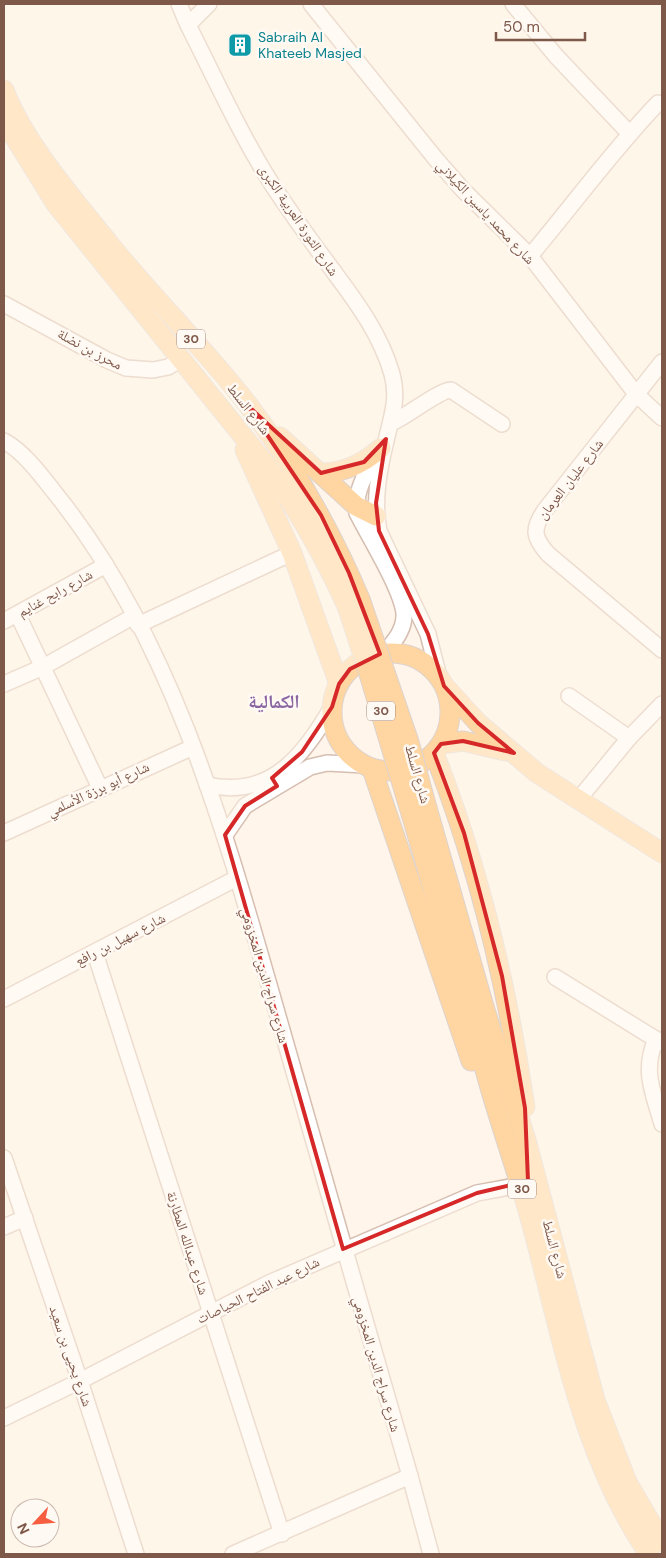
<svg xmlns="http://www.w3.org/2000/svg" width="666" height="1558" viewBox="0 0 666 1558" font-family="'DM Sans','Noto Naskh Arabic',sans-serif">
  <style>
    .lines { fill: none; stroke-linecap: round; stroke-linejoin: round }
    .minor-casing { stroke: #d6beb0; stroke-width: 18 }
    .major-casing { stroke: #ddd4d0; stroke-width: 21 }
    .minor { stroke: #fff; stroke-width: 15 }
    .major { stroke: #ffd5a1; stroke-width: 19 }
    .major-bridge-casing { stroke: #ddd4d0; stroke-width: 21; stroke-linecap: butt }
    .major-bridge { stroke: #ffd5a1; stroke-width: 19 }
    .marked { fill: none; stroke: #d62828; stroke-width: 4; stroke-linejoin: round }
    .labels { text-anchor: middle; stroke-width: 5; stroke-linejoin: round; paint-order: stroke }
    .shield { fill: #fff9f3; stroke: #a5887c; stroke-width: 1 }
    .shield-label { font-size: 12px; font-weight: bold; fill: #7e5849 }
    .culture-label { font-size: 14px; fill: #0d838f; stroke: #fff9f3; text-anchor: start }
    .street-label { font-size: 14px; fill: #7e5849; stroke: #fff9f3 }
    .district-label { font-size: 19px; font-weight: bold; fill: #8965a1; stroke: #fff9f3 }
  </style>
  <rect width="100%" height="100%" fill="#fff5ea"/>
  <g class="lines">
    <g class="minor-casing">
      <g id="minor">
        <path d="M 179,4 L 188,25 C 215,78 241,136 273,186 C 289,210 306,234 323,257 C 350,294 379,329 392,374 C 399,399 391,418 386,441 C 379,470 373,501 379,531 L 428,634 L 439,677"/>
        <polyline points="311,4 435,158 463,190 530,256 636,394 662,418"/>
        <polyline points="513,4 556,56 629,133"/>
        <polyline points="188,25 209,4"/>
        <path d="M 530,256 C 573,205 612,151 658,103"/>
        <polyline points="4,304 107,360 126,368 153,370 168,367 180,360"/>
        <path d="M 662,362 L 545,510 C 532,529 533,537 548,554 L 662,650"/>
        <path d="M 393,422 C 407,416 440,390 451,390 L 502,424"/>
        <path d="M 4,441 C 24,452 41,475 55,493 C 177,644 229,847 282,1030 C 325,1179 366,1327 410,1476 L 431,1554"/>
        <path d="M 378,452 C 367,471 354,491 357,513 C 369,537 401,588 404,613 C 405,629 394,643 383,653"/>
        <polyline points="18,615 100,788"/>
        <polyline points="4,621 106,565"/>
        <polyline points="138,625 292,553"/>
        <polyline points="4,684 43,667 134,616"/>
        <polyline points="569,696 629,738"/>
        <path d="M 207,785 C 271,799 303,756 332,707"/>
        <polyline points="578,800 629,738 662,704"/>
        <polyline points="4,833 193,747"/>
        <polyline points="225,835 245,806 310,767 327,763 365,765"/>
        <polyline points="95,953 282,1534"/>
        <polyline points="555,977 662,1043"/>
        <polyline points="4,999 237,878"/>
        <path d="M 656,1039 C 642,1071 653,1092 662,1124"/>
        <polyline points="4,1158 80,1381 136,1554"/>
        <polyline points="4,1227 25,1218"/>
        <polyline points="4,1418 80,1381 269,1283 477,1193 521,1185"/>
        <polyline points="233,1554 410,1476"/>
      </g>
    </g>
    <g class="major-casing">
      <g id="major">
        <path d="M 4,90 C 24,143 75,201 111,246 C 155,300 206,350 249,406 C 294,466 331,530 360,599"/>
        <path d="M 4,120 L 56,204 L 267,466 C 299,511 324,556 347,606"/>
        <polyline points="280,437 356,506 376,516"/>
        <polyline points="245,450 292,553 339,684"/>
        <path d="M 321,473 C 343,473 364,463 381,448"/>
        <circle cx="391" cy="712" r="59"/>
        <polyline points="447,689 478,723 537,773 662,853"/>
        <polyline points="441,744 463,741 505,751"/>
        <path d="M 434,753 C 479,867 507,986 525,1107"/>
        <polyline points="372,769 471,1061"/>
        <polyline points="427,808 485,1010 526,1140 595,1400 627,1482 662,1542"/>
        <path d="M 412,817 C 439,908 465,1000 491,1091 C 503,1132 517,1172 529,1214 C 561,1329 580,1454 649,1554"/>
      </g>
    </g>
    <use href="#minor" class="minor"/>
    <use href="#major" class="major"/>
    <g class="major-bridge-casing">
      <g id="major-bridge">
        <polyline points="360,599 409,742 427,808"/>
        <polyline points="347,606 366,664 412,817"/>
      </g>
    </g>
    <use href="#major-bridge" class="major-bridge"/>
  </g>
  <path d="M0 0H666V1558H0ZM 247,405 L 321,473 L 364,462 L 386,439 L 376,503 L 379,531 L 428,634 L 444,686 L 478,723 L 514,753 L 463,741 L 441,744 L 434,753 L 464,833 L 502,976 L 525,1108 L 528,1181 L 477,1193 L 343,1249 L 225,835 L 245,806 L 277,786 L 272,778 L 302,752 L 332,707 L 339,684 L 350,669 L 380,654 L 349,573 L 321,515 Z" fill="#fff5ea" fill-opacity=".55" fill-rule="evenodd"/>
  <path class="marked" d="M 247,405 L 321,473 L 364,462 L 386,439 L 376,503 L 379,531 L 428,634 L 444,686 L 478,723 L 514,753 L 463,741 L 441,744 L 434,753 L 464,833 L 502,976 L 525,1108 L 528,1181 L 477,1193 L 343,1249 L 225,835 L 245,806 L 277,786 L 272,778 L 302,752 L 332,707 L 339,684 L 350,669 L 380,654 L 349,573 L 321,515 Z"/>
  <defs>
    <g id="building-square" transform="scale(1.25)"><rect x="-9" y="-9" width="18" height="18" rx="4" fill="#0f9aa8" stroke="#fff9f3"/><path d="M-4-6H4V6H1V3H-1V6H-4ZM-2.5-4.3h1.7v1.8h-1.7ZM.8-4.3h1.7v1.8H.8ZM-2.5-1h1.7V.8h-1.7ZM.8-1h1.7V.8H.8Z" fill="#fff"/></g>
  </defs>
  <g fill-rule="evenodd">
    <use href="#building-square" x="240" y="45"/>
  </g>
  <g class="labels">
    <g class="shield">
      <rect x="177" y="329.5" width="28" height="19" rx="4"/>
      <rect x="367" y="701.5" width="28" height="19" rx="4"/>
      <rect x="508" y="1179.5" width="28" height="19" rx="4"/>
    </g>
    <g class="shield-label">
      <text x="191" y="343">30</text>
      <text x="381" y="715">30</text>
      <text x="522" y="1193">30</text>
    </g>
    <g class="culture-label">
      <text x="258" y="42">Sabraih Al<tspan x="258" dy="16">Khateeb Masjed</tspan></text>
    </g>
    <g class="street-label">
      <text transform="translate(486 212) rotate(47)" y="5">شارع محمد ياسين الكيلاني</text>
      <text transform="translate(299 220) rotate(56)" y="5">شارع الثورة العربية الكبرى</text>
      <text transform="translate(90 349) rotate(28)" y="5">محرز بن نضلة</text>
      <text transform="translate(249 409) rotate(52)" y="5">شارع السلط</text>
      <text transform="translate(570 479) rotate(-52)" y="5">شارع عليان العرمان</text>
      <text transform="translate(55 593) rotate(-29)" y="5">شارع رابح غنايم</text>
      <text transform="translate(418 774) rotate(74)" y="5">شارع السلط</text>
      <text transform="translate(98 789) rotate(-25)" y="5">شارع أبو برزة الأسلمي</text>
      <text transform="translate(120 939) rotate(-27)" y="5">شارع سهيل بن رافع</text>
      <text transform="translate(265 975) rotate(74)" y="5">شارع سراج الدين المخزومي</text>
      <text transform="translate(188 1243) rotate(72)" y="5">شارع عبدالله المطارنة</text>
      <text transform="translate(555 1249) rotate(75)" y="5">شارع السلط</text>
      <text transform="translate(258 1290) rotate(-26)" y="5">شارع عبد الفتاح الحياصات</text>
      <text transform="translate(71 1356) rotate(71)" y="5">شارع يحيى بن سعيد</text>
      <text transform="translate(377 1364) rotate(74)" y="5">شارع سراج الدين المخزومي</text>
    </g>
    <g class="district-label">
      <text x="274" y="708">الكمالية</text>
    </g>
  </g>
  <rect width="666" height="1558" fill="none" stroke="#7e5849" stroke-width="10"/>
  <g transform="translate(35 1523) rotate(244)"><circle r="24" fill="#fff9f3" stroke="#cbb9af"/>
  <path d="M0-4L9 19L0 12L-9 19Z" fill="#f65e42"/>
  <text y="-8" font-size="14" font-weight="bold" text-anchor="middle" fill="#7e5849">N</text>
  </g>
  <path d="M496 32v8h89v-8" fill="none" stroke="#7e5849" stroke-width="2.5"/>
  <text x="503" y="32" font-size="15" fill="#7e5849" stroke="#fff9f3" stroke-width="4" paint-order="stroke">50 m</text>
</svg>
